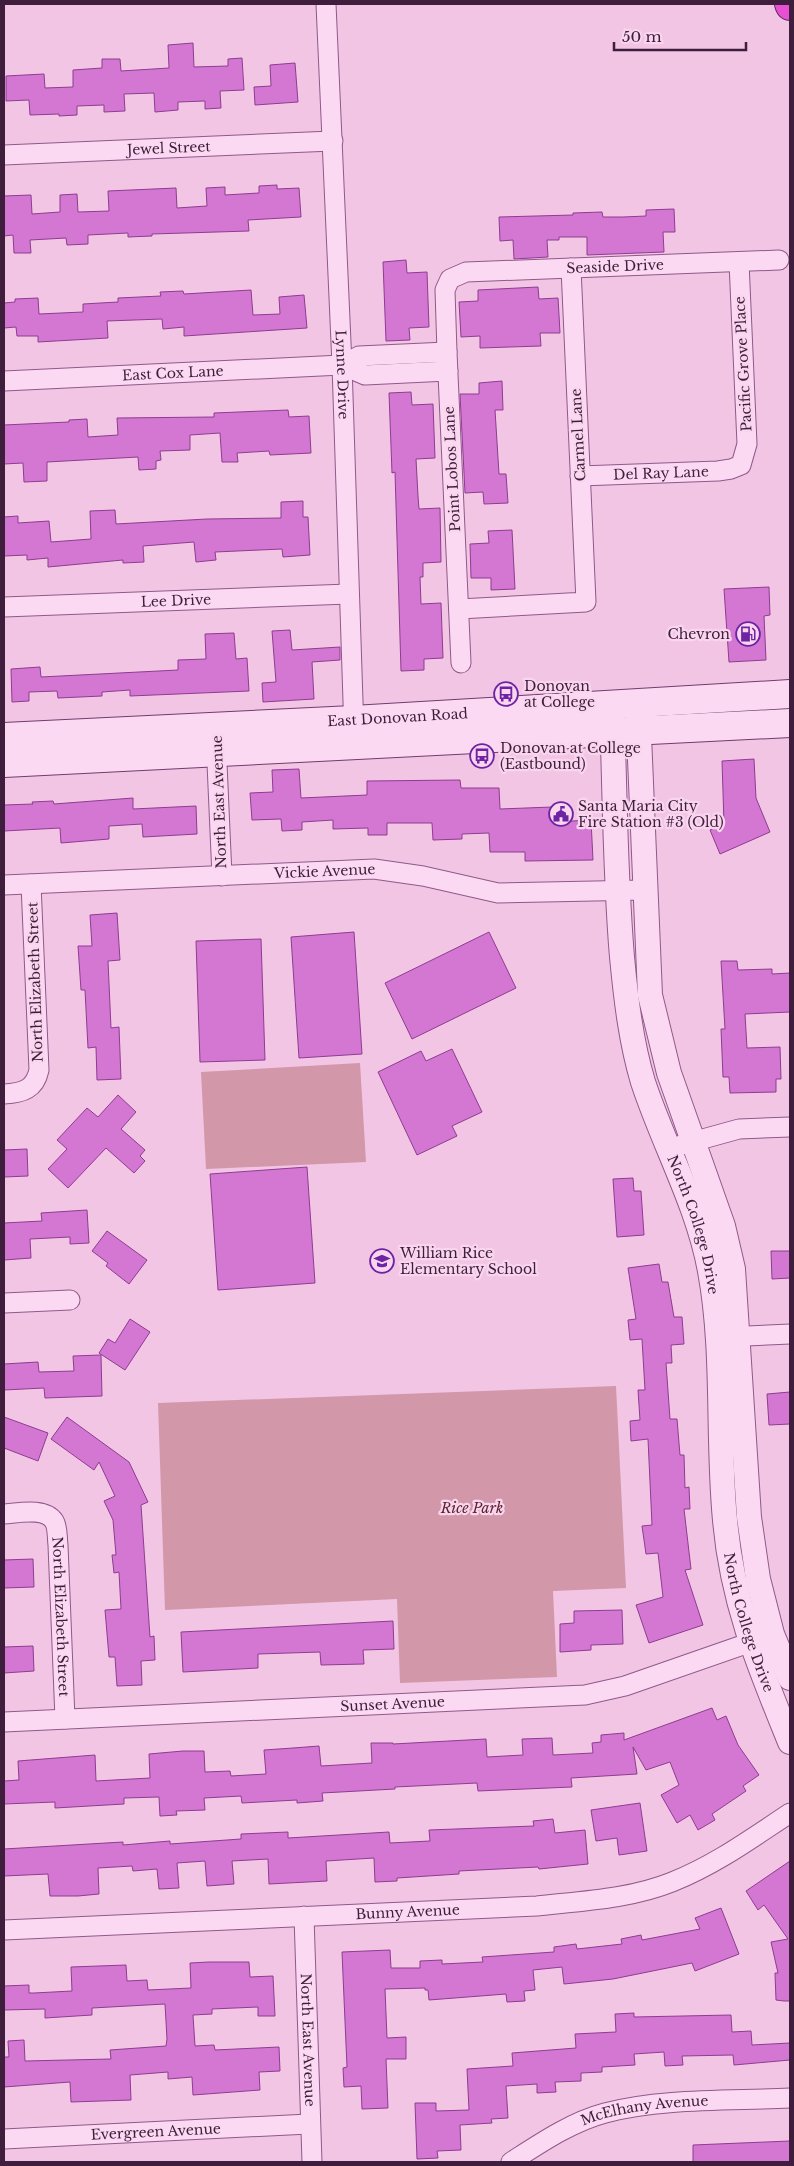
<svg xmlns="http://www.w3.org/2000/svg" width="794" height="2166" viewBox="0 0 794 2166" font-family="'Libre Baskerville',serif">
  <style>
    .green { fill: #d297a9 }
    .building { fill: #d377d3; stroke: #8e3c90 }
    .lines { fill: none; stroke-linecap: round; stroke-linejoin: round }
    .minor-casing { stroke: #8f5989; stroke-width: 21 }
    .tertiary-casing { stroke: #8f5989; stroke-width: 26 }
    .secondary-casing { stroke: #713c6d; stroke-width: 30 }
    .motorway-casing { stroke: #5d2d5a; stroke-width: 30 }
    .minor { stroke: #fcd9f2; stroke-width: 19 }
    .tertiary { stroke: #fcd9f2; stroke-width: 24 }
    .secondary { stroke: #fcd9f2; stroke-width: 28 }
    .motorway { stroke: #e84fd3; stroke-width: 28 }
    .labels { text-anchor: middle; stroke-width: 4.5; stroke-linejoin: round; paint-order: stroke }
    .street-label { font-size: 14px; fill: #3e1e3c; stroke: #f9d5ee }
    .poi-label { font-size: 14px; fill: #3e1e3c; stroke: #f9d5ee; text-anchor: start }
    .park-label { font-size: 14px; font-style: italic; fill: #5c232c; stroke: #f9d5ee }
  </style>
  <rect width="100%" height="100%" fill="#f2c5e5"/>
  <g class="green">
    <polygon points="360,1063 366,1162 206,1169 201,1072"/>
    <polygon points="616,1386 626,1588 553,1591 557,1677 400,1683 397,1599 165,1610 158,1403"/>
  </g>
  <g class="building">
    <polygon points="193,43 194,67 228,66 228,59 242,58 244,90 220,91 221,108 205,109 205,101 178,102 178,110 155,112 154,93 124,94 125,111 104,112 104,105 77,106 77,115 59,116 59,114 30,115 29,100 6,101 6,76 44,74 45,88 73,87 73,70 102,68 102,59 120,59 121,71 169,68 168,45"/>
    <polygon points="295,63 298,102 255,105 254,87 271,86 270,65"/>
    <polygon points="277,185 277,189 299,188 301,217 248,220 249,231 152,234 152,236 128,237 128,233 88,235 88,244 67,245 66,238 30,240 31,253 14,253 13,235 4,236 4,196 31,195 32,214 60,212 60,195 77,194 78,212 109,211 108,191 176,188 177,208 207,206 206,188 225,187 225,195 259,193 259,186"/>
    <polygon points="674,209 675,232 663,232 664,252 587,255 587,237 559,237 559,240 547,240 548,257 514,259 513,240 500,241 499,217 573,215 573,213 602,212 603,217 623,217 646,216 646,210"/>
    <polygon points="406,260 407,273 427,272 429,327 409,328 410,340 386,341 383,262"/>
    <polygon points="538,287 539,299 558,298 559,315 560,333 540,333 541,346 480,348 480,336 461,337 459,302 478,301 478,290"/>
    <polygon points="251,290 253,315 280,314 279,297 304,295 307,328 184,336 184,327 163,329 162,319 107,321 108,338 38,342 38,336 17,336 16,327 4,328 4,303 15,302 15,299 38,298 39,314 83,312 83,304 118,302 118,298 161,296 160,292 183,291 184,294"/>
    <polygon points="502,381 503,410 495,410 499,474 506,474 508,503 484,504 483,492 465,493 460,394 479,394 479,383"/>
    <polygon points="411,392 412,405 433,404 435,458 416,459 418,496 419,509 440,508 441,562 423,563 423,577 420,577 421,604 441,603 443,658 424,659 424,670 401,671 395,472 392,473 389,393"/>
    <polygon points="288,410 289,417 309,416 311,453 270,455 269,451 237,453 238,462 222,462 220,433 190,435 190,450 160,451 161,460 156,461 156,469 139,470 138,457 47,462 47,481 24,482 23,463 4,464 4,425 69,422 69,420 87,419 88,437 118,435 117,418 214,417 214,413"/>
    <polygon points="303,501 303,517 308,517 310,555 283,557 282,549 215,552 216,560 196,562 194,542 143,546 144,562 123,563 123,560 48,567 48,558 27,560 27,555 4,556 4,517 18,516 18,523 49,521 51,542 91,539 90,511 115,510 116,524 207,519 281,518 281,502"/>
    <polygon points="512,530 515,589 491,590 491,578 471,578 470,544 489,543 488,531"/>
    <polygon points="769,587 770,615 764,616 766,660 729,662 724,589"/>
    <polygon points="290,630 292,650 340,647 340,660 312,662 314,699 263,702 262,683 276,682 272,631"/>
    <polygon points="234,633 236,659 247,658 249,691 130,696 130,690 102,692 102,696 58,698 57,691 29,692 29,701 12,702 11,669 40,667 41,677 178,670 178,660 206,659 205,634"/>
    <polygon points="754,759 756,798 770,832 720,854 710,830 724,824 722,761"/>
    <polygon points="299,769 301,798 367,795 367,781 460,780 461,788 499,788 500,809 552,807 553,822 591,820 593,860 525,861 525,852 490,852 489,833 462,834 462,839 433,840 432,823 387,823 387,835 368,835 368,828 333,829 333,820 302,822 302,830 282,831 281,819 252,820 250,793 273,792 272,770"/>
    <polygon points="133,798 133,809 196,806 197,834 143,837 142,824 109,826 109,839 61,843 60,828 4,831 4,805 33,804 32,802 53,801 54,804"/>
    <polygon points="117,913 120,960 108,961 111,1028 119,1027 121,1079 97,1080 96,1047 88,1048 85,990 81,990 78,946 92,946 90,915"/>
    <polygon points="354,932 362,1054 299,1058 291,937"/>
    <polygon points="489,932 516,988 412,1039 385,983"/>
    <polygon points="261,939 265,1060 200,1062 196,941"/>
    <polygon points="721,961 737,961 738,970 772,969 772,974 790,973 790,1012 745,1014 747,1048 780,1047 781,1079 776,1079 776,1092 730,1093 729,1077 723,1077 721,1029 725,1029"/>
    <polygon points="452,1049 482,1112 452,1126 457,1136 417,1155 378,1072 421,1051 426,1061"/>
    <polygon points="118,1095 136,1112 121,1129 145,1150 140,1156 145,1161 134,1173 106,1148 68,1188 48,1169 67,1149 57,1140 87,1108 98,1117"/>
    <polygon points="27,1149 28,1176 4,1177 4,1150"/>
    <polygon points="307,1167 315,1283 218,1290 210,1174"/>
    <polygon points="633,1178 634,1191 641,1191 644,1235 617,1237 613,1179"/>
    <polygon points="87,1210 89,1243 70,1244 70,1237 30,1239 31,1258 4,1260 4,1223 42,1221 41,1213"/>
    <polygon points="107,1231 147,1260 129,1284 106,1266 108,1263 92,1251"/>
    <polygon points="771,1251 790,1251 790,1278 772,1279"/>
    <polygon points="659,1264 662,1282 668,1282 674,1317 682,1317 684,1344 671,1345 672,1363 666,1363 670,1419 677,1419 680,1455 684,1455 685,1488 689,1487 690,1509 684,1509 691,1569 685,1570 703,1625 649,1643 636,1605 663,1597 658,1553 646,1554 642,1526 652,1525 648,1439 631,1441 630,1421 640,1420 638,1390 645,1390 642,1339 630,1340 628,1320 636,1319 628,1268"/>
    <polygon points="130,1319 150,1332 125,1370 99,1353 108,1339 115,1343"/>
    <polygon points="101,1355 102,1396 45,1398 44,1388 4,1390 4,1364 38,1362 39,1372 74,1371 73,1356"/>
    <polygon points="790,1392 790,1424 769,1425 767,1394"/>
    <polygon points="4,1417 48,1433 38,1461 4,1448"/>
    <polygon points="67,1417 129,1462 148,1502 141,1505 150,1637 154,1636 155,1660 141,1661 142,1685 117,1686 115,1657 109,1657 105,1610 121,1609 119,1572 114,1573 112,1555 116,1555 113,1520 104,1501 115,1496 99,1462 94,1470 51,1439"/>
    <polygon points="33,1559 34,1587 4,1588 4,1560"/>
    <polygon points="622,1610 623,1644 591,1645 591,1650 560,1652 560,1624 574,1623 574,1611"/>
    <polygon points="393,1621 394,1649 363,1650 364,1664 321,1665 320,1652 258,1654 258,1668 183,1672 181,1632"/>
    <polygon points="33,1646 34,1671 4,1673 4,1647"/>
    <polygon points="712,1708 717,1720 726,1716 738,1745 759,1775 743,1786 746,1791 712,1814 715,1820 698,1830 690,1815 677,1823 661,1795 679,1785 670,1762 646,1770 633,1747 637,1774 571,1778 572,1787 478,1791 477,1783 395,1787 395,1789 322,1793 323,1801 297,1803 297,1800 242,1803 241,1796 204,1798 205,1810 176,1811 177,1815 160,1816 159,1797 124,1798 124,1804 55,1808 55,1802 4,1804 4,1781 19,1780 18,1761 95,1755 96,1781 150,1778 149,1754 183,1751 204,1751 205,1772 230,1771 231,1776 266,1774 264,1750 293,1748 319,1746 321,1766 372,1763 371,1743 393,1743 393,1744 486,1739 487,1757 523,1755 522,1739 552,1738 553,1755 593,1753 592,1743 601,1742 601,1735 624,1733 624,1740"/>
    <polygon points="640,1803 647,1851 619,1855 617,1838 596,1841 591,1810"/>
    <polygon points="553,1819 555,1833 585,1830 588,1864 539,1869 538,1867 459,1871 459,1874 397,1878 397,1881 375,1882 374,1858 326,1861 327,1881 269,1884 268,1859 232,1861 234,1884 207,1886 205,1861 177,1863 179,1888 159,1889 157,1869 133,1871 132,1866 98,1868 99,1894 78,1896 50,1896 48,1874 4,1876 4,1849 123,1842 123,1845 170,1841 170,1844 241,1839 241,1834 288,1832 288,1838 389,1832 390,1843 430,1841 429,1830 534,1826 533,1821"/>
    <polygon points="790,1861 790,2001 784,2001 776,2000 775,1973 778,1973 771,1942 788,1939 764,1905 758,1910 746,1891"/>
    <polygon points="721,1908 739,1954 695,1971 692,1963 613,1979 564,1984 562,1967 533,1970 535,1990 524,1991 525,2001 507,2002 506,1994 429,2000 428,1990 425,1990 425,1988 385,1989 387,2038 406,2037 406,2059 386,2059 388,2108 362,2109 361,2086 344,2087 343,2068 347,2067 342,1952 390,1950 391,1968 420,1968 420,1961 442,1960 442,1964 483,1962 482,1957 554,1952 554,1947 576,1944 577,1949 622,1944 621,1939 641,1935 642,1940 700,1929 695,1918"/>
    <polygon points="209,1962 249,1962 250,1977 273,1976 275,2016 258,2016 258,2007 212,2009 212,2014 193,2015 195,2046 214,2045 215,2050 279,2047 280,2071 259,2072 260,2090 193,2095 192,2077 168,2079 168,2072 130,2075 131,2100 71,2102 70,2082 4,2087 4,2057 9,2057 8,2041 24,2040 25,2061 111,2059 110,2050 166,2046 167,2039 165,2004 92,2008 92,2015 45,2018 45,2009 4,2010 4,1986 29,1985 29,1993 34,1993 72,1991 71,1967 126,1965 127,1981 147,1980 148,1990 191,1988 190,1963"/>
    <polygon points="634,2013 634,2017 731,2015 732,2032 751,2031 752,2045 790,2043 790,2060 734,2065 733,2055 682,2056 683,2065 665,2066 664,2052 634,2054 635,2065 602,2067 602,2072 581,2073 581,2081 555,2082 556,2092 537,2093 537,2084 506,2086 508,2118 491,2119 492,2123 460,2125 461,2150 437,2151 438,2158 417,2159 415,2103 436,2103 436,2111 469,2110 467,2069 513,2066 512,2053 576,2048 575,2034 616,2032 615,2014"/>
    <polygon points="790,2141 790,2162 693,2162 693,2145"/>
  </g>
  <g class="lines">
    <g class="minor-casing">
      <g id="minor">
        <path id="s1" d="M 326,4 L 342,365 L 354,732"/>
        <path id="s2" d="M 4,155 L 333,141"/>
        <polyline points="342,365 365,375 448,371"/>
        <path id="s3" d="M 4,381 L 342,365 L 359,356 L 447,352"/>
        <path id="s4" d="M 580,476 L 718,471 L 731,469 L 741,465 L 747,444 L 739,262"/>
        <path id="s5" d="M 4,607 L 349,594"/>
        <polyline points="459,609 586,602 571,268"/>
        <path id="s6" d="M 461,663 L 447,352 L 445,290 L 450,279 L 466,272 L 779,260"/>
        <polyline points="216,741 222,876"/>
        <path id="s7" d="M 4,885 L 374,869 L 423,876 L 498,893 L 644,890"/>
        <path d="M 4,1094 C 23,1093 35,1089 39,1070 L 31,884"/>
        <polyline points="681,1145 739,1129 790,1127"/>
        <polyline points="4,1303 70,1300"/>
        <polyline points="723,1337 790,1334"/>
        <path id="s8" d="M 4,1514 C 18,1513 45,1507 54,1521 C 58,1527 57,1538 58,1545 L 65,1719"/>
        <path id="s9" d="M 4,1722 L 585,1695 L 625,1686 L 763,1638"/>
        <path id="s10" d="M 304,1916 L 312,2162"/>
        <path id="s11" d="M 4,1930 L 537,1906 C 582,1901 630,1899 672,1882 C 715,1865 752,1838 790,1813"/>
        <path id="s12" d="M 4,2139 L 309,2124"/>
        <path id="s13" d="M 511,2162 C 539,2144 571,2122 605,2113 C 661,2098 732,2101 790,2098"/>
      </g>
    </g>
    <g class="tertiary-casing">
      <g id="tertiary">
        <polyline points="638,712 650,995 669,1073 723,1226 733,1269 749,1517 758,1579 772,1634 790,1678"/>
        <path id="s14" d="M 612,714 C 615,795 615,876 622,957 C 626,999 631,1042 643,1082 C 664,1146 698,1205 710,1271 C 725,1353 717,1438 725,1520 C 732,1602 759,1666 790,1742"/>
      </g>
    </g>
    <g class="secondary-casing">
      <g id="secondary">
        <path id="s15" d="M 4,737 L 353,720 L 790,694"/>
        <polyline points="4,763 790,723"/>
      </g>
    </g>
    <g class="motorway-casing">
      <polyline id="motorway" points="789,4 790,6"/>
    </g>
    <use href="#minor" class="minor"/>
    <use href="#tertiary" class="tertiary"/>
    <use href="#secondary" class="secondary"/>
    <use href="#motorway" class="motorway"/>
  </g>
  <defs>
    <g id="fuel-ring" transform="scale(1.25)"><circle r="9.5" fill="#f9d5ee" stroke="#6c23a4" stroke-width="1.5"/><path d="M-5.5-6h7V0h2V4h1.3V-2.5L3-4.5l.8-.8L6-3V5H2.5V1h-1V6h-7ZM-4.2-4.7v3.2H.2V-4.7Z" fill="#6c23a4"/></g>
    <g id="bus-ring" transform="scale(1.25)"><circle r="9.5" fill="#f9d5ee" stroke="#6c23a4" stroke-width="1.5"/><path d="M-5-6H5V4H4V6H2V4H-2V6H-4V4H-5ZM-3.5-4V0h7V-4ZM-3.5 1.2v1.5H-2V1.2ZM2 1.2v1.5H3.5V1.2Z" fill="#6c23a4"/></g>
    <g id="civic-ring" transform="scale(1.25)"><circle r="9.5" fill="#f9d5ee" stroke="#6c23a4" stroke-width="1.5"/><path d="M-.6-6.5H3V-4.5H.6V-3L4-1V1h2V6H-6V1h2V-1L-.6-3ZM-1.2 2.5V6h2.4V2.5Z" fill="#6c23a4"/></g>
    <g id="school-ring" transform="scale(1.25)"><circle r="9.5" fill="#f9d5ee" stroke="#6c23a4" stroke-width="1.5"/><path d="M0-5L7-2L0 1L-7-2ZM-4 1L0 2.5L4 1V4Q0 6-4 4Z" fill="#6c23a4"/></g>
  </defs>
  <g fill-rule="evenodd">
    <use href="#fuel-ring" x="748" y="634"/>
    <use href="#bus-ring" x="506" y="694"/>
    <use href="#bus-ring" x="482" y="756"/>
    <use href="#civic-ring" x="561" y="814"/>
    <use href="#school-ring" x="382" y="1261"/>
  </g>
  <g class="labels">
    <g class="street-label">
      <text dy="5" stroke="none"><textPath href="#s2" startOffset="165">Jewel Street</textPath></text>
      <text dy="5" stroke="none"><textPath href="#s6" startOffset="552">Seaside Drive</textPath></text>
      <text transform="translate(743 364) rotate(-93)" y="5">Pacific Grove Place</text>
      <text dy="5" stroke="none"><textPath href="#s3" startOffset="169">East Cox Lane</textPath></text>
      <text dy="5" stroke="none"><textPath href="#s1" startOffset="371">Lynne Drive</textPath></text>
      <text transform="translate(578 435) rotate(-93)" y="5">Carmel Lane</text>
      <text transform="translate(452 469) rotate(-93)" y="5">Point Lobos Lane</text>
      <text dy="5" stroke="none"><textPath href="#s4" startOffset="81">Del Ray Lane</textPath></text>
      <text dy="5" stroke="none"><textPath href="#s5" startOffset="172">Lee Drive</textPath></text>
      <text dy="5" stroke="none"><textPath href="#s15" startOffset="394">East Donovan Road</textPath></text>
      <text transform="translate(219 802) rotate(-92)" y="5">North East Avenue</text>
      <text dy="5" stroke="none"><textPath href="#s7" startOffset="321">Vickie Avenue</textPath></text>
      <text transform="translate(35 982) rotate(-92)" y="5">North Elizabeth Street</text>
      <text dy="5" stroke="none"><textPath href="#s14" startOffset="522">North College Drive</textPath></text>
      <text dy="5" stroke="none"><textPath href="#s8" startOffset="149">North Elizabeth Street</textPath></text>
      <text dy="5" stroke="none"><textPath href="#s14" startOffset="926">North College Drive</textPath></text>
      <text dy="5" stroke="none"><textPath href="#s9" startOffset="389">Sunset Avenue</textPath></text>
      <text dy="5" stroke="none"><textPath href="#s11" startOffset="404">Bunny Avenue</textPath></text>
      <text dy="5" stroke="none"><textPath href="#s10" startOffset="124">North East Avenue</textPath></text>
      <text dy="5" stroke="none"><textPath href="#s13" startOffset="146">McElhany Avenue</textPath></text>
      <text dy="5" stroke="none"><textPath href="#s12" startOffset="152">Evergreen Avenue</textPath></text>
    </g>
    <g class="poi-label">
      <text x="730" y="639" text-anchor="end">Chevron</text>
      <text x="524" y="691">Donovan<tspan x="524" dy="16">at College</tspan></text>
      <text x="500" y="753">Donovan at College<tspan x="500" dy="16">(Eastbound)</tspan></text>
      <text x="578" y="811">Santa Maria City<tspan x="578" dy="16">Fire Station #3 (Old)</tspan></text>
      <text x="400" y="1258">William Rice<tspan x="400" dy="16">Elementary School</tspan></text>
    </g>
    <g class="park-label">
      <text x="472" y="1513">Rice Park</text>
    </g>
  </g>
  <rect width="794" height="2166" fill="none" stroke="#3e1e3c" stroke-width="10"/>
  <path d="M614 42v8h132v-8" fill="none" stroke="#3e1e3c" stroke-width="2.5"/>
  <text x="622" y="42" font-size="15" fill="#3e1e3c" stroke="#f9d5ee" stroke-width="4" paint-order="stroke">50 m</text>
</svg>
